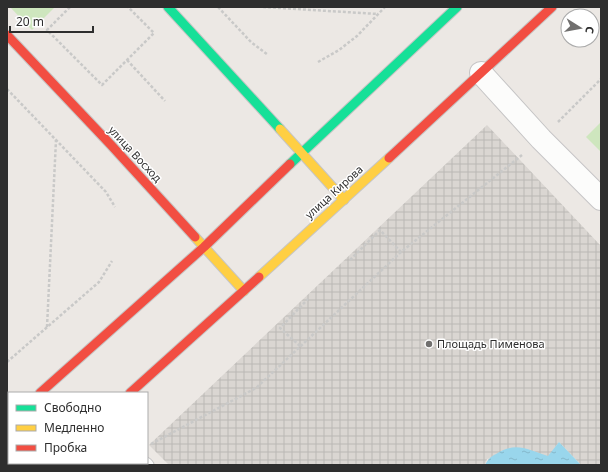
<svg xmlns="http://www.w3.org/2000/svg" width="608" height="472" viewBox="0 0 608 472" font-family="'Noto Sans',sans-serif">
  <style>
    .green { fill: #cee6be }
    .plaza { fill: url(#plaza-grid) }
    .water { fill: url(#water-ripples) }
    .lines { fill: none; stroke-linecap: round; stroke-linejoin: round }
    .lane-casing { stroke: #c5c4c5; stroke-width: 13 }
    .street-casing { stroke: #c5c4c5; stroke-width: 24 }
    .fast-casing { stroke: #c6c5c4; stroke-width: 11 }
    .slow-casing { stroke: #c6c5c4; stroke-width: 11 }
    .jam-casing { stroke: #c6c5c4; stroke-width: 11 }
    .path { stroke: #c9c9c8; stroke-width: 2.5; stroke-dasharray: 3 2; stroke-linecap: butt }
    .lane { stroke: #fcfcfb; stroke-width: 11 }
    .street { stroke: #fcfcfb; stroke-width: 22 }
    .fast { stroke: #16e098; stroke-width: 9 }
    .slow { stroke: #ffcf43; stroke-width: 9 }
    .jam { stroke: #f24e42; stroke-width: 9 }
    .poi-dot { fill: #706f6e; stroke: #fff; stroke-width: 1.5 }
    .labels { text-anchor: middle; stroke-width: 3; stroke-linejoin: round; paint-order: stroke }
    .street-label { font-size: 11px; fill: #2e2e2e; stroke: #fff }
    .poi-label { font-size: 11px; fill: #2e2e2e; stroke: #fff; text-anchor: start }
  </style>
  <defs>
    <pattern id="plaza-grid" width="8" height="8" patternUnits="userSpaceOnUse"><rect width="8" height="8" fill="#dad6d2"/><path d="M0 4h8M4 0v8" fill="none" stroke="#bbb8b5"/></pattern>
    <pattern id="water-ripples" width="26" height="14" patternUnits="userSpaceOnUse"><rect width="26" height="14" fill="#99d6ec"/><path d="M2 4q2-2 4 0t4 0M15 11q2-2 4 0t4 0" fill="none" stroke="#84b8cb"/></pattern>
  </defs>
  <rect width="100%" height="100%" fill="#ece8e4"/>
  <g class="green">
    <polygon points="10,7 55,7 32,30"/>
    <polygon points="601,122 601,152 586,137"/>
  </g>
  <polygon class="plaza" points="487,125 601,246 601,465 581,465 559,442 548,457 533,451 487,459 485,465 169,465 149,445"/>
  <path class="water" d="M 559,442 L 581,465 L 485,465 C 488,459 490,457 496,454 C 516,441 528,450 548,456 Z"/>
  <g class="lines">
    <g class="lane-casing">
      <polyline id="lane" points="146,463 148,465"/>
    </g>
    <g class="street-casing">
      <polyline id="street" points="481,73 541,139 601,199"/>
    </g>
    <g class="fast-casing">
      <g id="fast">
        <polyline points="168,7 280,129"/>
        <polyline points="290,164 457,7"/>
        <polyline points="7,423 9,421"/>
      </g>
    </g>
    <g class="slow-casing">
      <g id="slow">
        <polyline points="280,129 344,200"/>
        <polyline points="195,237 244,291"/>
        <polyline points="259,277 389,158"/>
        <polyline points="51,465 53,463"/>
      </g>
    </g>
    <g class="jam-casing">
      <g id="jam">
        <polyline points="7,35 111,145 195,237"/>
        <polyline points="389,158 552,7"/>
        <polyline points="40,393 204,247 290,164"/>
        <polyline points="130,393 259,277"/>
      </g>
    </g>
    <g class="path">
      <polyline points="70,7 47,30 102,85 154,33 128,7"/>
      <polyline points="218,7 251,42 268,55"/>
      <polyline points="263,7 378,14"/>
      <polyline points="127,60 165,101"/>
      <polyline points="318,62 339,50 357,36 385,7"/>
      <polyline points="7,89 106,192 115,207"/>
      <polyline points="558,122 601,79"/>
      <polyline points="350,260 380,230 401,252"/>
      <polyline points="47,327 56,140"/>
      <polyline points="300,346 280,328 308,299"/>
      <polyline points="7,362 99,282 112,261"/>
      <polyline points="151,444 256,388 401,252 522,155"/>
      <polyline points="122,465 124,463"/>
    </g>
    <use href="#lane" class="lane"/>
    <use href="#street" class="street"/>
    <use href="#fast" class="fast"/>
    <use href="#slow" class="slow"/>
    <use href="#jam" class="jam"/>
  </g>
  <circle class="poi-dot" cx="429" cy="344" r="4"/>
  <g class="labels">
    <g class="street-label">
      <text transform="translate(135 154) rotate(47)" y="4">улица Восход</text>
      <text transform="translate(334 192) rotate(-42)" y="4">улица Кирова</text>
    </g>
    <g class="poi-label">
      <text x="437" y="348">Площадь Пименова</text>
    </g>
  </g>
  <rect width="608" height="472" fill="none" stroke="#2e2e2e" stroke-width="16"/>
  <rect x="8" y="392" width="140" height="72" fill="#ffffff" stroke="#ababab"/>
  <rect x="16" y="405" width="20" height="6" fill="#16e098" stroke="#ababab"/>
  <text x="44" y="412" font-size="12" fill="#2e2e2e">Свободно</text>
  <rect x="16" y="425" width="20" height="6" fill="#ffcf43" stroke="#ababab"/>
  <text x="44" y="432" font-size="12" fill="#2e2e2e">Медленно</text>
  <rect x="16" y="445" width="20" height="6" fill="#f24e42" stroke="#ababab"/>
  <text x="44" y="452" font-size="12" fill="#2e2e2e">Пробка</text>
  <g transform="translate(580 28) rotate(101)"><circle r="19" fill="#ffffff" stroke="#ababab"/>
  <path d="M0-3L7 15L0 10L-7 15Z" fill="#706f6e"/>
  <text y="-6" font-size="11" font-weight="bold" text-anchor="middle" fill="#2e2e2e">С</text>
  </g>
  <path d="M10 26v6h83v-6" fill="none" stroke="#2e2e2e" stroke-width="2"/>
  <text x="16" y="26" font-size="12" fill="#2e2e2e" stroke="#ffffff" stroke-width="3" paint-order="stroke">20 m</text>
</svg>
